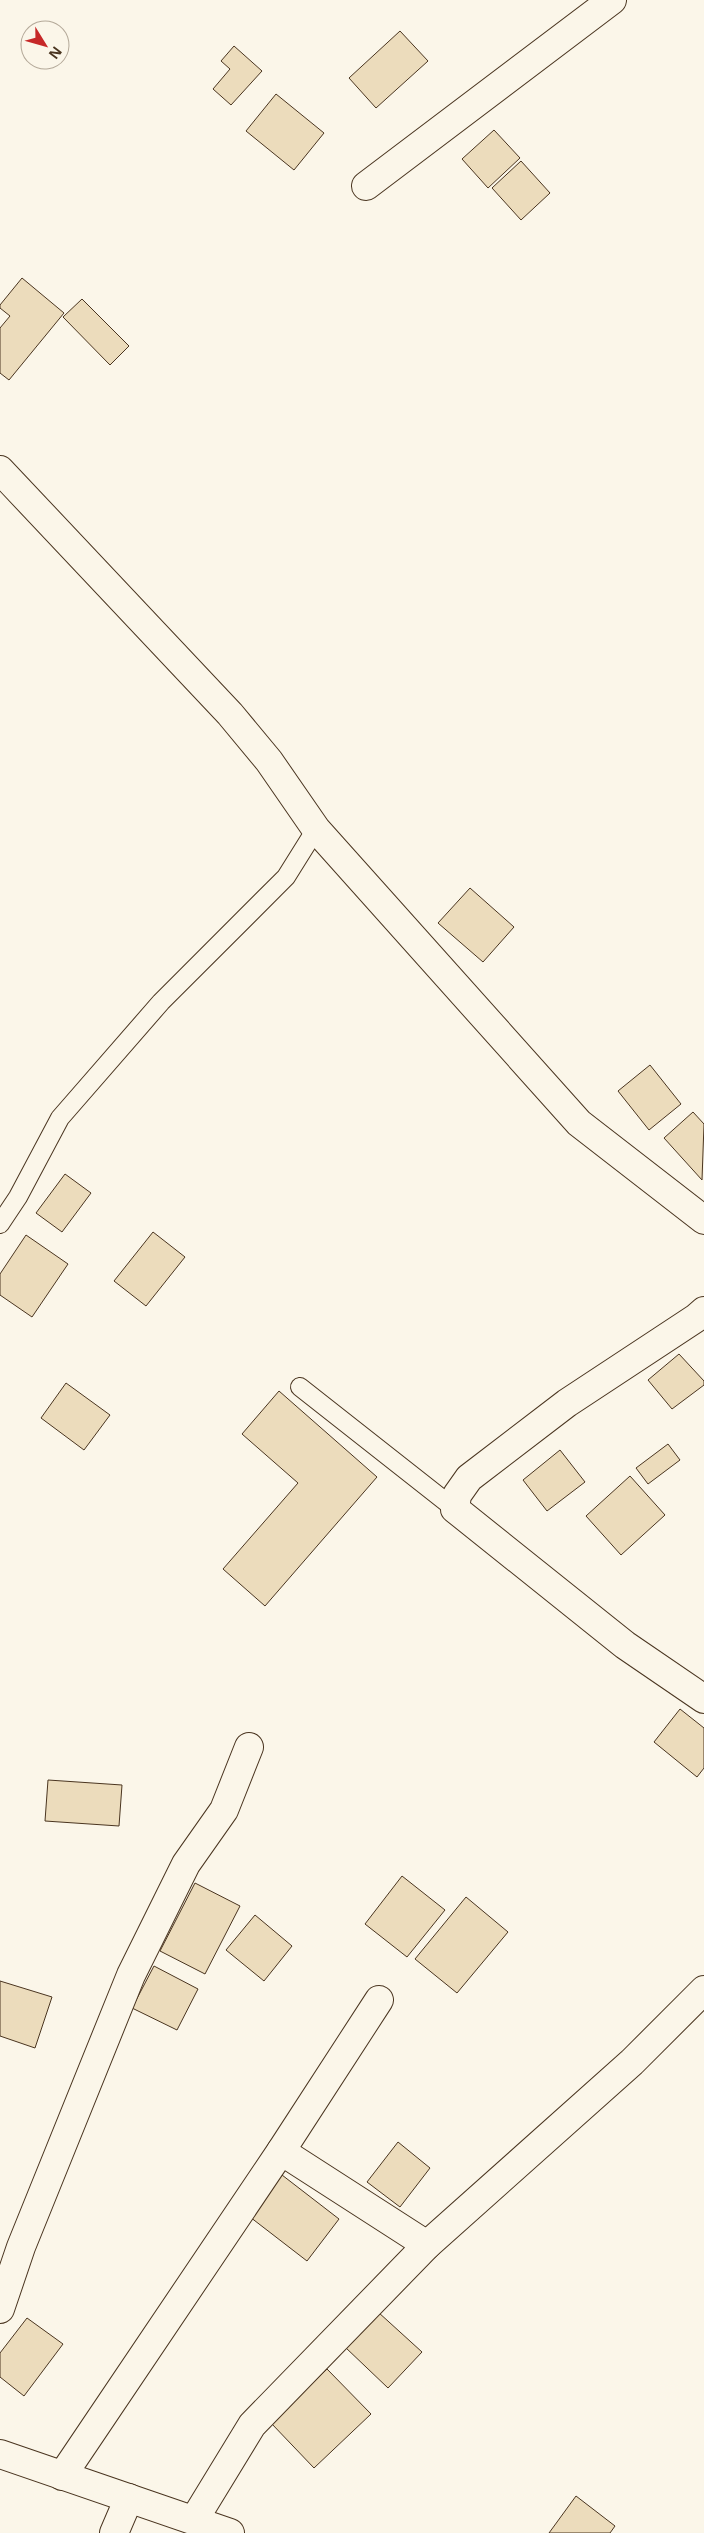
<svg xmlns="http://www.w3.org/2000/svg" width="704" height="2533" viewBox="0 0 704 2533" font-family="'Noto Sans',sans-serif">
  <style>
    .building { fill: #ecdcbc; stroke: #4a3520 }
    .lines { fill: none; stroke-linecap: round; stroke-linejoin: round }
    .service-casing { stroke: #4a3520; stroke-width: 20 }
    .minor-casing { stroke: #4a3520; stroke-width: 30 }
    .tertiary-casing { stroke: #4a3520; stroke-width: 30 }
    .service { stroke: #fbf6e9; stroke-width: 18 }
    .minor { stroke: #fbf6e9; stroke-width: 28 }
    .tertiary { stroke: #fbf6e9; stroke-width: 28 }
  </style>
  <rect width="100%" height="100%" fill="#fbf6e9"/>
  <g class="building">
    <polygon points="400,31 428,61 376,108 349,78"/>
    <polygon points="234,46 262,71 231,105 213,89 230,69 221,61"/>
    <polygon points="276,94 324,133 294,170 246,131"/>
    <polygon points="494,130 520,158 488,188 462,159"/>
    <polygon points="521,161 550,193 521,220 492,188"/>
    <polygon points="22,278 64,313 9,380 0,373 0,328 10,316 0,308 0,305"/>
    <polygon points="82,299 129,346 110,365 63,317"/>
    <polygon points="470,888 514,927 483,962 438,923"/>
    <polygon points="650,1065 681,1104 649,1130 618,1091"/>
    <polygon points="693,1112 704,1124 702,1180 664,1138"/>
    <polygon points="65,1174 91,1193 62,1232 36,1213"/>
    <polygon points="153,1232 185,1257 146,1306 114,1281"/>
    <polygon points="26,1235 68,1264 32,1317 0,1295 0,1274"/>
    <polygon points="679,1354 704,1381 704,1385 672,1409 648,1380"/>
    <polygon points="66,1383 110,1415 84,1450 41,1418"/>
    <polygon points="279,1391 377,1477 265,1606 223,1569 298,1483 242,1434"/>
    <polygon points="668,1444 680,1460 648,1484 636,1468"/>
    <polygon points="560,1450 585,1482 547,1511 523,1480"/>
    <polygon points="630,1476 665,1515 621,1555 586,1516"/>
    <polygon points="680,1709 704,1728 704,1768 697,1777 654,1742"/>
    <polygon points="48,1780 122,1785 119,1826 45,1821"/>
    <polygon points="402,1876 445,1910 407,1957 365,1924"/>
    <polygon points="195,1883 240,1906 205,1974 160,1951"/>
    <polygon points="466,1897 508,1932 457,1993 415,1959"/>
    <polygon points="255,1915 292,1946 264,1981 226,1950"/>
    <polygon points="154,1966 198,1989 177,2030 132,2008"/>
    <polygon points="0,1981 52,1997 35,2048 0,2036"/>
    <polygon points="398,2142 430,2168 400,2207 367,2182"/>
    <polygon points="282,2175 339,2219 307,2261 250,2217"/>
    <polygon points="378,2312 422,2352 388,2388 345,2347"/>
    <polygon points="27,2318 63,2344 24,2396 0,2377 0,2353"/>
    <polygon points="327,2369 371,2414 314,2468 271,2423"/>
    <polygon points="576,2496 615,2526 610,2533 549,2533"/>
  </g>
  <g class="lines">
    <g class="service-casing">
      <g id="service">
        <polyline points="0,1224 18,1197 60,1118 161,1002 286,877 316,829"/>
        <polyline points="300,1387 455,1509"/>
      </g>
    </g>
    <g class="minor-casing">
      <g id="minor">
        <polyline points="366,186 612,0"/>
        <polyline points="0,470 230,714 269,761 316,829 579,1123 704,1220"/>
        <polyline points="704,1311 696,1318 567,1403 469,1478 457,1495 455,1509 625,1645 704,1699"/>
        <polyline points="427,2245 632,2062 704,1990"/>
        <polyline points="0,2309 21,2247 131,1975 186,1864 224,1810 249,1747"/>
        <polyline points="62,2476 281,2151 379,2000"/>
        <polyline points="194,2520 252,2425 427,2245 281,2151"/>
        <polyline points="114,2533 129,2498"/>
      </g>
    </g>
    <g class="tertiary-casing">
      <polyline id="tertiary" points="0,2454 230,2533"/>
    </g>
    <use href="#service" class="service"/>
    <use href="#minor" class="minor"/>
    <use href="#tertiary" class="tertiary"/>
  </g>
  <g transform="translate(45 45) rotate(127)"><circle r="24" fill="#fbf6e9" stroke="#b4a999"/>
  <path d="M0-4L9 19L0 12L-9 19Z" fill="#c62828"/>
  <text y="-8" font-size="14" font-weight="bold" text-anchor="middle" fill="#4a3520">N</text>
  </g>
</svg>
